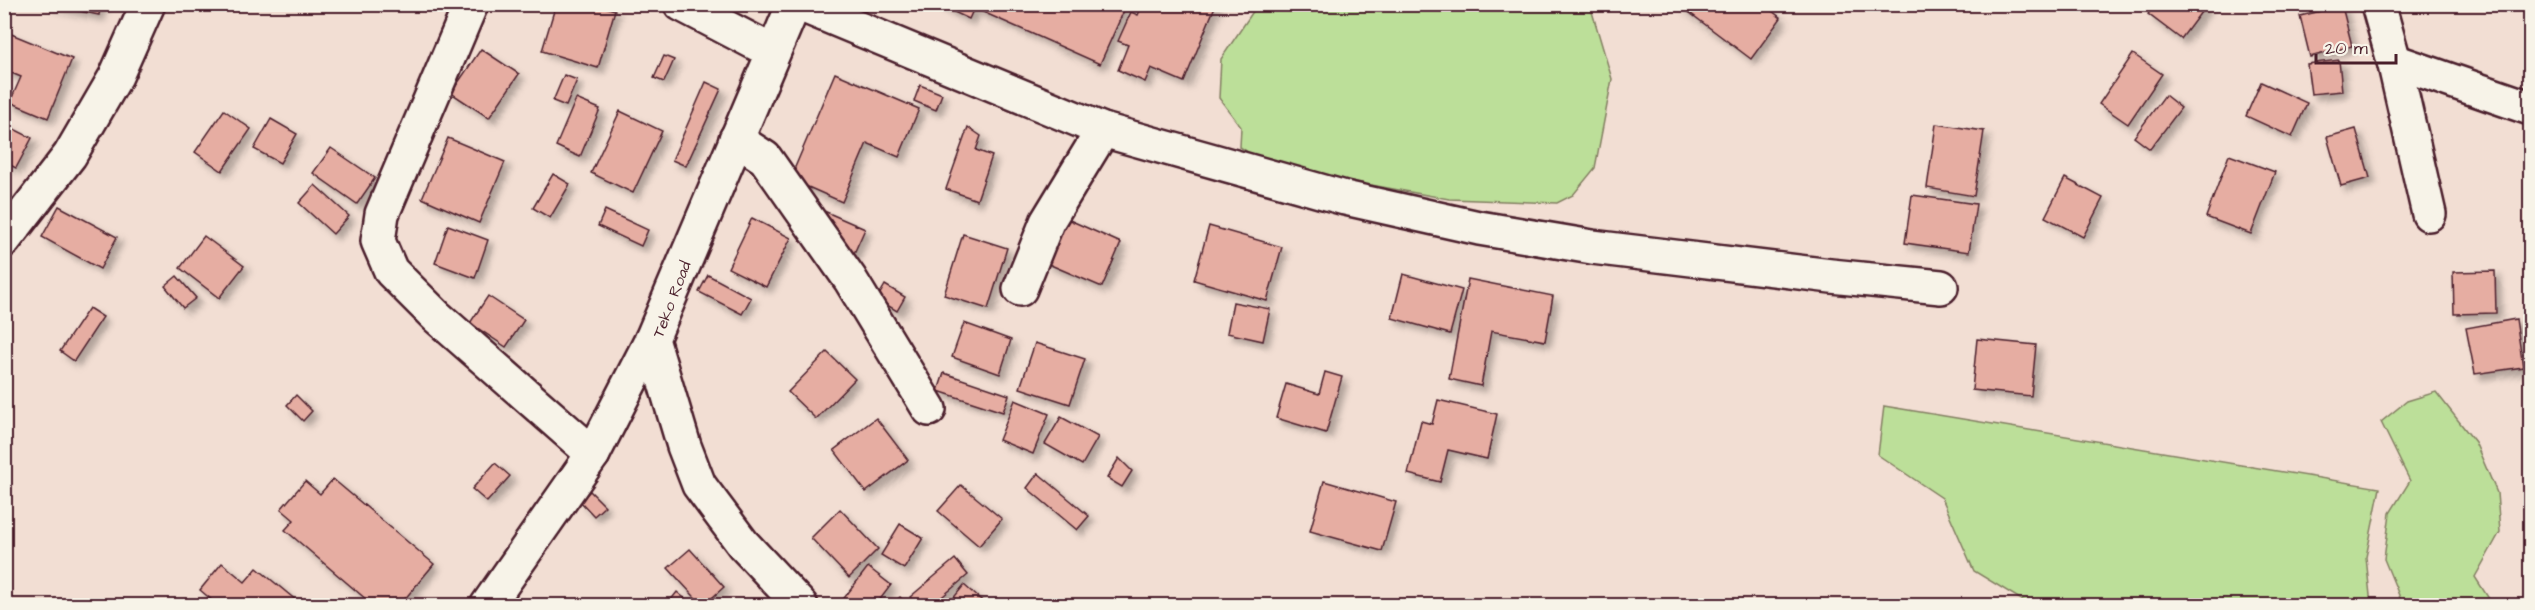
<svg xmlns="http://www.w3.org/2000/svg" width="2535" height="610" viewBox="0 0 2535 610" font-family="'Architects Daughter',sans-serif">
  <style>
    .green { fill: #bcdf99; stroke: #837f62; stroke-width: 1.5 }
    .building { fill: #e6ada2; stroke: #4a1f2b; stroke-width: 1.5; filter: url(#shadow) }
    .lines { fill: none; stroke-linecap: round; stroke-linejoin: round }
    .minor-casing { stroke: #4a1f2b; stroke-width: 38 }
    .minor { stroke: #f7f3e8; stroke-width: 33 }
    .labels { text-anchor: middle; stroke-width: 5; stroke-linejoin: round; paint-order: stroke }
    .street-label { font-size: 16px; fill: #4a1f2b; stroke: #f7f3e8 }
  </style>
  <defs>
    <filter id="shadow"><feDropShadow dx="5.5" dy="5.5" stdDeviation="3" flood-color="#0004"/></filter>
  </defs>
  <rect width="100%" height="100%" fill="#f2ded3"/>
  <filter id="ink" filterUnits="userSpaceOnUse"><feTurbulence type="fractalNoise" baseFrequency=".0167" numOctaves="2"/><feDisplacementMap in="SourceGraphic" scale="12" xChannelSelector="R" yChannelSelector="G"/><feConvolveMatrix kernelMatrix="1 2 1 2 8 2 1 2 1" color-interpolation-filters="sRGB"/></filter>
  <g filter="url(#ink)">
    <g class="green">
      <polygon points="1258,4 1590,5 1612,79 1595,168 1573,195 1557,203 1449,199 1271,167 1240,147 1241,127 1219,98 1221,59"/>
      <polygon points="2436,392 2475,442 2497,493 2500,532 2475,577 2493,605 2403,605 2384,559 2390,513 2410,481 2381,422 2407,401"/>
      <polygon points="1884,406 2380,488 2366,557 2371,605 2030,605 1974,571 1942,498 1878,455"/>
    </g>
    <g class="building">
      <polygon points="46,4 101,4 99,15"/>
      <polygon points="556,4 595,4 615,10 598,68 542,51"/>
      <polygon points="937,4 1123,4 1126,6 1100,64 974,8 969,19"/>
      <polygon points="1143,4 1216,4 1184,82 1151,68 1145,82 1118,70 1128,45 1118,41 1131,12 1138,15"/>
      <polygon points="1678,4 1763,4 1781,18 1751,59"/>
      <polygon points="2156,4 2207,4 2181,39 2148,14"/>
      <polygon points="2342,6 2352,46 2310,57 2300,16"/>
      <polygon points="4,31 72,59 48,118 10,102 21,77 4,70"/>
      <polygon points="481,49 519,74 489,118 451,93"/>
      <polygon points="2133,54 2162,74 2128,124 2099,104"/>
      <polygon points="664,56 674,60 664,82 654,78"/>
      <polygon points="2339,60 2342,91 2311,94 2307,64"/>
      <polygon points="835,73 919,109 899,157 867,143 842,202 790,179"/>
      <polygon points="564,75 577,80 566,106 553,101"/>
      <polygon points="706,82 721,89 686,166 672,160"/>
      <polygon points="2261,82 2307,103 2292,137 2246,116"/>
      <polygon points="920,85 942,94 936,110 914,101"/>
      <polygon points="2165,95 2181,108 2150,149 2134,137"/>
      <polygon points="576,99 600,109 580,157 556,146"/>
      <polygon points="224,110 251,129 222,171 195,152"/>
      <polygon points="620,111 662,131 633,193 591,173"/>
      <polygon points="271,119 297,134 280,163 254,149"/>
      <polygon points="4,124 32,138 16,168 4,162"/>
      <polygon points="1936,124 1984,131 1974,196 1927,188"/>
      <polygon points="968,127 981,136 976,150 992,156 977,200 946,189"/>
      <polygon points="2356,129 2370,178 2341,186 2327,137"/>
      <polygon points="448,138 505,162 479,223 422,198"/>
      <polygon points="331,148 375,178 357,204 313,173"/>
      <polygon points="2229,155 2275,172 2251,234 2206,217"/>
      <polygon points="553,174 570,184 550,218 533,208"/>
      <polygon points="2065,178 2103,198 2083,237 2045,217"/>
      <polygon points="315,185 349,216 333,234 299,203"/>
      <polygon points="1912,195 1976,204 1969,252 1905,243"/>
      <polygon points="59,206 117,237 100,269 42,237"/>
      <polygon points="605,210 648,230 641,246 598,226"/>
      <polygon points="824,211 865,229 851,260 816,227"/>
      <polygon points="752,218 791,238 766,287 728,268"/>
      <polygon points="1065,218 1121,243 1102,287 1046,263"/>
      <polygon points="448,225 488,240 475,278 435,263"/>
      <polygon points="1209,226 1282,247 1267,301 1194,280"/>
      <polygon points="963,234 1007,248 988,309 944,295"/>
      <polygon points="204,236 244,266 219,298 180,268"/>
      <polygon points="2495,271 2496,313 2454,314 2453,272"/>
      <polygon points="1403,274 1462,290 1450,334 1392,318"/>
      <polygon points="708,275 751,298 742,314 699,292"/>
      <polygon points="177,276 196,298 183,308 165,286"/>
      <polygon points="1468,279 1553,296 1545,341 1491,331 1481,386 1449,379"/>
      <polygon points="885,285 905,297 897,311 877,299"/>
      <polygon points="488,296 524,320 506,347 470,323"/>
      <polygon points="1233,302 1270,309 1263,341 1227,333"/>
      <polygon points="89,308 103,317 74,361 60,351"/>
      <polygon points="2516,319 2523,367 2475,374 2466,328"/>
      <polygon points="964,323 1011,340 1000,374 952,357"/>
      <polygon points="1977,339 2036,345 2031,396 1972,390"/>
      <polygon points="1035,343 1085,359 1070,404 1020,388"/>
      <polygon points="827,352 855,379 816,419 788,392"/>
      <polygon points="1325,372 1342,377 1326,433 1276,418 1286,384 1319,394"/>
      <polygon points="944,373 1009,395 1003,412 938,391"/>
      <polygon points="296,395 312,411 303,421 287,405"/>
      <polygon points="1015,400 1049,414 1033,454 999,440"/>
      <polygon points="1438,400 1497,414 1487,459 1448,450 1440,482 1408,474 1421,421 1432,424"/>
      <polygon points="1061,417 1098,437 1082,465 1045,444"/>
      <polygon points="876,418 908,460 866,492 834,450"/>
      <polygon points="1119,458 1132,471 1122,487 1107,478"/>
      <polygon points="495,463 510,476 487,502 472,489"/>
      <polygon points="1038,473 1089,516 1077,530 1027,488"/>
      <polygon points="333,479 434,564 399,606 374,606 285,530 294,520 281,509 305,481 320,494"/>
      <polygon points="1324,481 1396,502 1382,551 1310,531"/>
      <polygon points="961,485 1002,519 979,546 938,511"/>
      <polygon points="590,491 605,506 594,516 580,501"/>
      <polygon points="840,509 878,549 849,578 811,538"/>
      <polygon points="900,524 923,538 904,569 881,555"/>
      <polygon points="690,549 724,587 703,606 668,568"/>
      <polygon points="955,559 968,575 931,606 918,606 910,597"/>
      <polygon points="222,563 245,582 257,568 303,606 219,606 200,590"/>
      <polygon points="868,567 891,585 875,606 838,606"/>
      <polygon points="964,585 988,606 947,606"/>
      <polygon points="677,592 694,606 666,606"/>
      <polygon points="900,597 909,606 891,606"/>
    </g>
    <g class="lines">
      <g class="minor-casing">
        <g id="minor">
          <polyline points="471,4 382,214 378,241 391,271 436,316 593,454"/>
          <polyline points="681,4 773,52"/>
          <polyline points="794,4 652,339 684,446 699,485 743,544 801,606"/>
          <polyline points="799,4 1103,130 1345,198 1479,228 1592,247 1831,276 1941,287"/>
          <polyline points="2378,4 2394,61 2429,214"/>
          <polyline points="2394,61 2530,108"/>
          <polyline points="736,139 765,158 850,279 929,409"/>
          <polyline points="4,240 70,155 116,76 148,4"/>
          <polyline points="1020,289 1047,222 1103,130"/>
          <polyline points="487,606 593,454 652,339"/>
        </g>
      </g>
      <use href="#minor" class="minor"/>
    </g>
  </g>
  <g class="labels">
    <g class="street-label">
      <text transform="translate(671 299) rotate(-69)" y="6">Teko Road</text>
    </g>
  </g>
  <rect width="2535" height="610" fill="none" stroke="#f7f3e8" stroke-width="24"/>
  <rect x="12" y="12" width="2511" height="586" fill="none" stroke="#4a1f2b" stroke-width="2" filter="url(#ink)"/>
  <path d="M2316 54v9h80v-9" fill="none" stroke="#4a1f2b" stroke-width="3"/>
  <text x="2325" y="54" font-size="18" fill="#4a1f2b" stroke="#f7f3e8" stroke-width="4.5" paint-order="stroke">20 m</text>
</svg>
